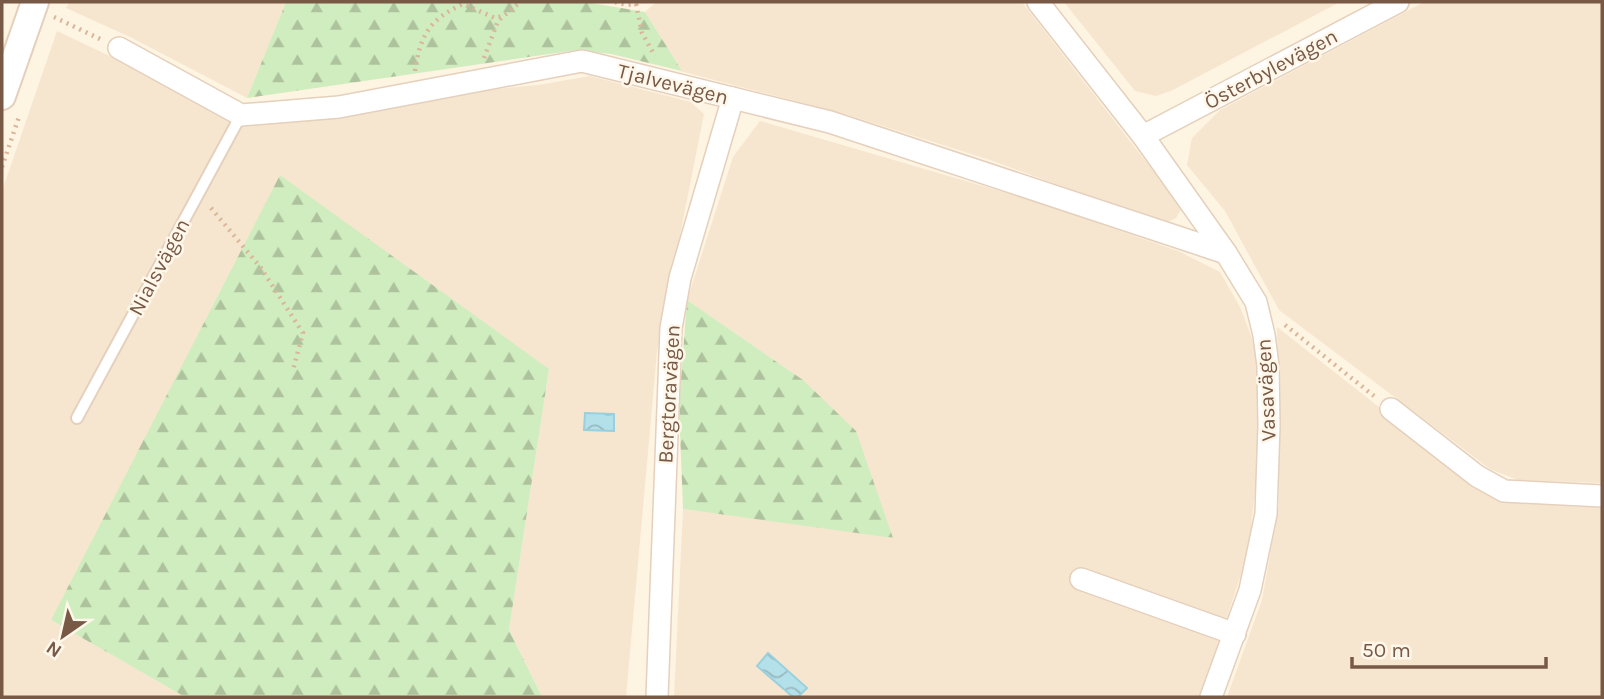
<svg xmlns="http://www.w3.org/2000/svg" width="1604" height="699" viewBox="0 0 1604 699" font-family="Karla,sans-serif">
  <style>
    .residential { fill: #f7e6cf }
    .forest { fill: url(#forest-firs) }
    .water { fill: url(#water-waves); stroke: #99d0dd; stroke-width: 2 }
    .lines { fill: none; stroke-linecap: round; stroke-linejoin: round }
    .service-casing { stroke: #e4d0bc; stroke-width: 14 }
    .minor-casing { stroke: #e4d0bc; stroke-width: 24 }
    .tertiary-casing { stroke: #e4d0bc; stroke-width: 30 }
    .path { stroke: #dbb59a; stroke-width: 4.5; stroke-dasharray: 2 5; stroke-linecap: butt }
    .service { stroke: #fff; stroke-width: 10 }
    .minor { stroke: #fff; stroke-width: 21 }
    .tertiary { stroke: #fff; stroke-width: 26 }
    .labels { text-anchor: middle; stroke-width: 5; stroke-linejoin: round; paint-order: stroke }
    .street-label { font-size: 21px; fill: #785946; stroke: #fff7ea }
  </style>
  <defs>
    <pattern id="forest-firs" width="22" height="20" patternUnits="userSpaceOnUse" patternTransform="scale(1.75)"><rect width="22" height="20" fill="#d0edbf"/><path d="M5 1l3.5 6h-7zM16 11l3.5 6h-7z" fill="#aec39d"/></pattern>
    <pattern id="water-waves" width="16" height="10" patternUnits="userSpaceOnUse" patternTransform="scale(1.75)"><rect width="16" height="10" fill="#b4e0ea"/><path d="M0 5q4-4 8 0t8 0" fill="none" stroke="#97b9bf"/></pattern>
  </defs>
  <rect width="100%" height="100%" fill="#fef4e2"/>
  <g class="residential">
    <polygon points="69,2 286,2 247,98 132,38 66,8"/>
    <polygon points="656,2 1022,2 1182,208 1176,218 1164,224 990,160 845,114 680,71 682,71 645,12"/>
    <polygon points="1064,2 1340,2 1173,90 1156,96 1135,91"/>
    <polygon points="1424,2 1602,2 1602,483 1518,480 1490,469 1279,310 1225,211 1187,165 1192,138 1220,110"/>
    <polygon points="57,31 137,69 219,115 538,85 590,76 691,102 704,114 657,352 626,697 542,697 509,630 549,369 51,620 185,697 2,697 2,191"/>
    <polygon points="760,121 1034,201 1178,251 1220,272 1240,307 1260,359 1256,483 1248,553 1225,623 1219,653 1202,697 674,697 683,509 892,537 803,380 687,300 733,157"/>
    <polygon points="1277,327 1500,502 1602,508 1602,697 1227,697 1262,600 1279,504"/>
  </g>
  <g class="forest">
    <polygon points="286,2 585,2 645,12 682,71 611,54 577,50 247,98"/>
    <polygon points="280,175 549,369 509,630 542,697 185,697 51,620"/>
    <polygon points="687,300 803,380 856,431 893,538 683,509 679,406"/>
  </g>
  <g class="water">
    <polygon points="585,413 614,414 614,431 584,430"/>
    <polygon points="768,653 807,688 798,697 793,697 757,666"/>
  </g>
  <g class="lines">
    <g class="service-casing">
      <polyline id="service" points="77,418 241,115"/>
    </g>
    <g class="minor-casing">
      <g id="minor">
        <polyline points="1038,2 1143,136 1226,253 1256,302 1264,335 1268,366 1269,426 1266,514 1250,590 1211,697"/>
        <polyline points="119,48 241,115 339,107 582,61 830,122 1226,253"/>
        <polyline points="1143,136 1398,2"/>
        <polyline points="1391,409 1477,476 1504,491 1602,496"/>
        <polyline points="1081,579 1235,634"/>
        <polyline points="657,697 671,328 680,278 733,98"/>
      </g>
    </g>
    <g class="tertiary-casing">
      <polyline id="tertiary" points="2,96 35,2"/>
    </g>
    <g class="path">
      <polyline points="615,2 627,5 636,4 638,2"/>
      <polyline points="636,4 642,33 655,56"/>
      <polyline points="54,17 100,39"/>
      <polyline points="484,58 498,21 520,2"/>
      <path d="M 415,71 C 420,35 430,19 463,4 L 495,18 L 504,16"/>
      <polyline points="2,167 20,114"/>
      <polyline points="211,208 261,268 303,333 293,370"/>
      <polyline points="1285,325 1374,396"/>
    </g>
    <use href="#service" class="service"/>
    <use href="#minor" class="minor"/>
    <use href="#tertiary" class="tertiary"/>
  </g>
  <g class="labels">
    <g class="street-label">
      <text transform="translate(1271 69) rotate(-28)" y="7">Österbylevägen</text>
      <text transform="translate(673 84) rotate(14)" y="7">Tjalvevägen</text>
      <text transform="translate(159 267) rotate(-62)" y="7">Nialsvägen</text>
      <text transform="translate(1266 390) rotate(-93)" y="7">Vasavägen</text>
      <text transform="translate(669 394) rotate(-87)" y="7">Bergtoravägen</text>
    </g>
  </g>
  <rect width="1604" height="699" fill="none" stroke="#785946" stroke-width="7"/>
  <g transform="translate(63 636) rotate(214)" stroke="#fff7ea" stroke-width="5" paint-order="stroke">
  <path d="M0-5L12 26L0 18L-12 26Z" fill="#785946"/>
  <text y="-10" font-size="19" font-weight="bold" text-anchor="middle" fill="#785946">N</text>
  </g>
  <path d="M1352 657v10h194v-10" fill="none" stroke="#785946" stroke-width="3.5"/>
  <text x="1362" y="657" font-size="21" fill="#785946" stroke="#fff7ea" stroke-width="5" paint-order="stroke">50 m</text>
</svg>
